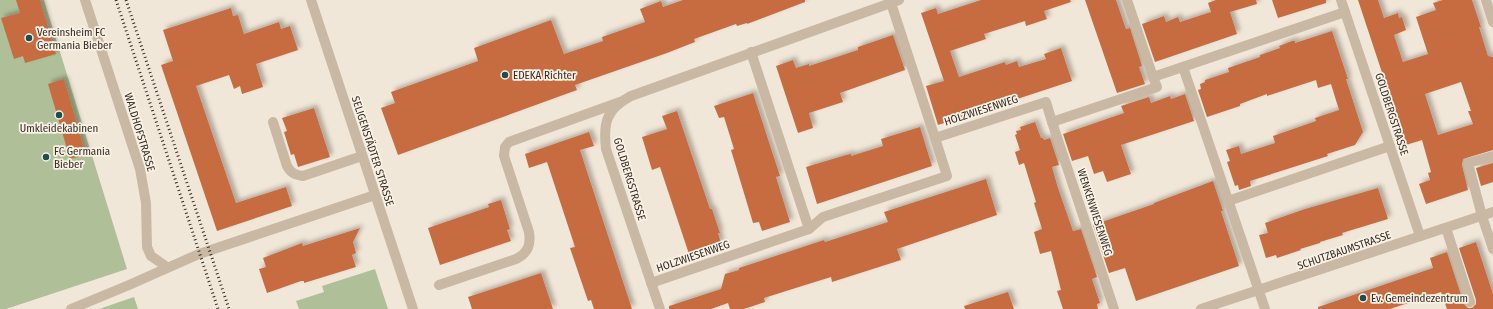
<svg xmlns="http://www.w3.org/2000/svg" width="1493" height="309" viewBox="0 0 1493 309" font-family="'Fira Sans Condensed',sans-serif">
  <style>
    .green { fill: #afc098 }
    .building { fill: #c76c40; fill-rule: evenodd; filter: url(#shadow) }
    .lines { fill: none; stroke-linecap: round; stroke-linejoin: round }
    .service { stroke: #c9b8a4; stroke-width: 10 }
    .minor { stroke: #c9b8a4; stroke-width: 10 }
    .tertiary { stroke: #c9b8a4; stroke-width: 10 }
    .rail { stroke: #342b26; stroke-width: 3; stroke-dasharray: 1 3; stroke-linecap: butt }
    .poi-dot { fill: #1b4d55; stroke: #f9f1e4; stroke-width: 1.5 }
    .labels { text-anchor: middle; stroke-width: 3.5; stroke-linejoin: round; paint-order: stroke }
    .poi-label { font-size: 11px; fill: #342b26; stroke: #f9f1e4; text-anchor: start }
    .street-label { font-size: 11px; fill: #342b26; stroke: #f9f1e4 }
  </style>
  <defs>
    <filter id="shadow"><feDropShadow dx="3.5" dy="-3.5" stdDeviation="2" flood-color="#0004"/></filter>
  </defs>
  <rect width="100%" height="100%" fill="#f1e7d8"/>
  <g class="green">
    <polygon points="0,0 44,0 127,269 6,309 0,309"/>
    <polygon points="375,269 388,309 299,309 296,301 324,292 322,286"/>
    <polygon points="134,297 138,309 99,309"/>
  </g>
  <g class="building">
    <polygon points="16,0 40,0 56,54 25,63 23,56 14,59 1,18 20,13"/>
    <polygon points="683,0 805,0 805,2 747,24 747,23 737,26 736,24 694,39 695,42 667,53 575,85 577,90 398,155 381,108 395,103 391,92 478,61 474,48 551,20 564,54 603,41 602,37 645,22 640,9 661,1 663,7"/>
    <polygon points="981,0 1070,0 1071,2 1044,11 1047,19 1026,26 1025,21 984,34 986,39 950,51 959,77 1002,63 1005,62 1006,65 1017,61 1019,67 1046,59 1044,54 1061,48 1072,81 938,125 926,86 944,81 921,13 936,8 938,14"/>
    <polygon points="1085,0 1116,0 1126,29 1130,28 1142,66 1139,67 1145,84 1117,93"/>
    <polygon points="1216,0 1256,0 1257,4 1230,12 1237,34 1155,62 1142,24 1164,16 1166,22 1178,17 1180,22 1211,12 1208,3"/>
    <polygon points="1272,0 1326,0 1326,3 1278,18"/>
    <path d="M 1358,0 L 1378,0 L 1384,18 L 1398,13 L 1399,18 L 1402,17 L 1406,30 L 1394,35 L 1403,62 L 1428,54 L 1416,17 L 1436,10 L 1433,3 L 1443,0 L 1472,0 L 1481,27 L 1479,27 L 1488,56 L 1493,57 L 1493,150 L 1463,159 L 1462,165 L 1468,190 L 1426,204 L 1419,184 L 1430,180 L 1428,173 L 1431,172 L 1422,140 L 1406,145 ZM 1461,82 L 1471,111 L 1468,111 L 1473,124 L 1438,135 L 1425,94 Z"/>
    <polygon points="231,8 233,16 238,15 244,34 279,22 281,29 290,26 298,50 256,64 263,87 242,94 240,86 234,89 229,75 196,86 236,203 286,187 292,206 217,231 161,65 173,61 163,30"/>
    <polygon points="1332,31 1348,79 1346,79 1363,132 1355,145 1327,154 1328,156 1250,181 1251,186 1239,190 1238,185 1235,186 1227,162 1230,161 1226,150 1239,146 1241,154 1275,143 1273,136 1316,121 1315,118 1339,110 1331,84 1318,88 1316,80 1267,96 1267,94 1240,104 1240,106 1207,117 1198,90 1201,89 1200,84 1205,82 1205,80 1229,72 1228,68 1260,57 1260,55 1280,48 1279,46 1292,41 1295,41 1295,43"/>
    <polygon points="893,35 905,70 840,93 843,102 809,113 813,128 798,133 776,66 793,60 796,68 809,64 809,66 858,50 858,47"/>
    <polygon points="64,79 86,155 70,159 48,84"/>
    <polygon points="753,93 780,176 776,177 790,222 762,231 759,222 753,223 731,150 734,149 724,117 719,118 714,106"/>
    <polygon points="1185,94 1194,121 1121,145 1131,174 1107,182 1103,171 1094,174 1088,156 1072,161 1063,134 1124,113 1121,106 1149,97 1151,103 1170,96 1171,99"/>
    <polygon points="314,108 330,157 298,167 294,154 291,155 284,132 287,131 282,118"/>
    <polygon points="677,111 710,209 712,209 720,233 718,233 721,243 689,254 660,167 652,170 642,137 667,129 662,116"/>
    <polygon points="1035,122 1041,138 1043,138 1044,140 1050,138 1059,165 1052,167 1058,188 1073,231 1081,229 1097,277 1092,279 1100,303 1097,304 1098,309 1063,309 1057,291 1061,290 1051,251 1040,254 1034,232 1042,229 1034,203 1036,202 1024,163 1019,165 1015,152 1020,150 1015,135 1017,134 1016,131 1021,130 1020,127"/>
    <polygon points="920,127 932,166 817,204 806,167 846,155 851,154 851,156 883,146 881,139"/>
    <polygon points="589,132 594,146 580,150 632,309 594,309 591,300 588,301 570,248 575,247 547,162 529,168 525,154"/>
    <polygon points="1493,163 1493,182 1481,186 1476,168"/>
    <polygon points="986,179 997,215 897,249 901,260 832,282 831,277 802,286 764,298 765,302 744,309 730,309 728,303 711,309 669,309 669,306 721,289 725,274 739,270 739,268 824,240 825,242 888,222 884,212"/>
    <polygon points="1213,181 1223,211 1221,211 1239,266 1136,301 1125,268 1109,273 1093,225 1154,204 1154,203"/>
    <polygon points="1378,188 1388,219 1342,233 1343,235 1320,242 1320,243 1300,249 1301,250 1277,258 1276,255 1266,258 1259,235 1268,233 1265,223 1305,209"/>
    <polygon points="501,200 510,229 507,230 511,241 440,265 428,228 489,207 488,204"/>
    <polygon points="360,228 353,242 356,253 352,255 356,267 304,283 304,281 301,281 267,293 259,269 266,267 263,258 302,243 303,246"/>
    <polygon points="1476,242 1493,294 1493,309 1447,309 1441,292 1390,309 1318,309 1318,307 1433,268 1430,258 1447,252 1464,304 1468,308 1472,308 1476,304 1476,300 1459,248"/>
    <polygon points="541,273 553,309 472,309 468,297"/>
    <polygon points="1008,292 1014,309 965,309 964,306"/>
  </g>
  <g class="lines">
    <g class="service">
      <path d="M 273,122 L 287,166 C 291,173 295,175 303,176 L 362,156"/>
      <polyline points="1482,216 1468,163 1493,156"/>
      <polyline points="1446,228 1470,302"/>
    </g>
    <g class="minor">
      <polyline points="85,0 140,169 146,203 147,247 151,256 167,267"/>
      <polyline points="1127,0 1153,77"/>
      <polyline points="1341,0 1420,236"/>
      <polyline points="1486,0 1493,22"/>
      <polyline points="891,3 935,138"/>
      <polyline points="751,52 809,229"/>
      <polyline points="1183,67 1265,309"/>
      <polyline points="1052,122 1114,309"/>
      <polyline points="1228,201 1390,146"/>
      <polyline points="1482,216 1493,249"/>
      <polyline points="651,283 809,229 823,217 947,176 935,138 1046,102 1052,122 1157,87 1153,77 1345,12"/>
      <path d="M 439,285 L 516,259 C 528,253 531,245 529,232 L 504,156 L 505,147 L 509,142 L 620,102"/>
      <polyline points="71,309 129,285 199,254 375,195"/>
      <path d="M 660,309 L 606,149 C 603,123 606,109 631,96 L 899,0"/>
      <polyline points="1201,309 1493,212"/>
    </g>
    <polyline class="tertiary" points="311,0 413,309"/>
    <g class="rail">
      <polyline points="116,0 218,309"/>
      <polyline points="126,0 229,309"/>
    </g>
  </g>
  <g class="poi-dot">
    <circle cx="29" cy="38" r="4"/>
    <circle cx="505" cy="75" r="4"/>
    <circle cx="59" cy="115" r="4"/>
    <circle cx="46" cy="157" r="4"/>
    <circle cx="1363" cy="298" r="4"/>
  </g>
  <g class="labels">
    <g class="poi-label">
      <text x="37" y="36">Vereinsheim FC<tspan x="37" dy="13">Germania Bieber</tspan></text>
      <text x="513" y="79">EDEKA Richter</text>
      <text x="59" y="132" text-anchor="middle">Umkleidekabinen</text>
      <text x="54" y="155">FC Germania<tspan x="54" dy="13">Bieber</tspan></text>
      <text x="1371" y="302">Ev. Gemeindezentrum</text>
    </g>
    <g class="street-label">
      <text transform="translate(981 110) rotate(-18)" y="4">HOLZWIESENWEG</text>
      <text transform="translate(1392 114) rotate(72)" y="4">GOLDBERGSTRASSE</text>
      <text transform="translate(140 132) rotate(73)" y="4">WALDHOFSTRASSE</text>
      <text transform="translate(373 151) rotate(72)" y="4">SELIGENSTÄDTER STRASSE</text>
      <text transform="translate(630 179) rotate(73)" y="4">GOLDBERGSTRASSE</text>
      <text transform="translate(1095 212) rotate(72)" y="4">WENKENWIESENWEG</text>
      <text transform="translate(1344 250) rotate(-19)" y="4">SCHUTZBAUMSTRASSE</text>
      <text transform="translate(693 256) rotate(-19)" y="4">HOLZWIESENWEG</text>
    </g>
  </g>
</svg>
